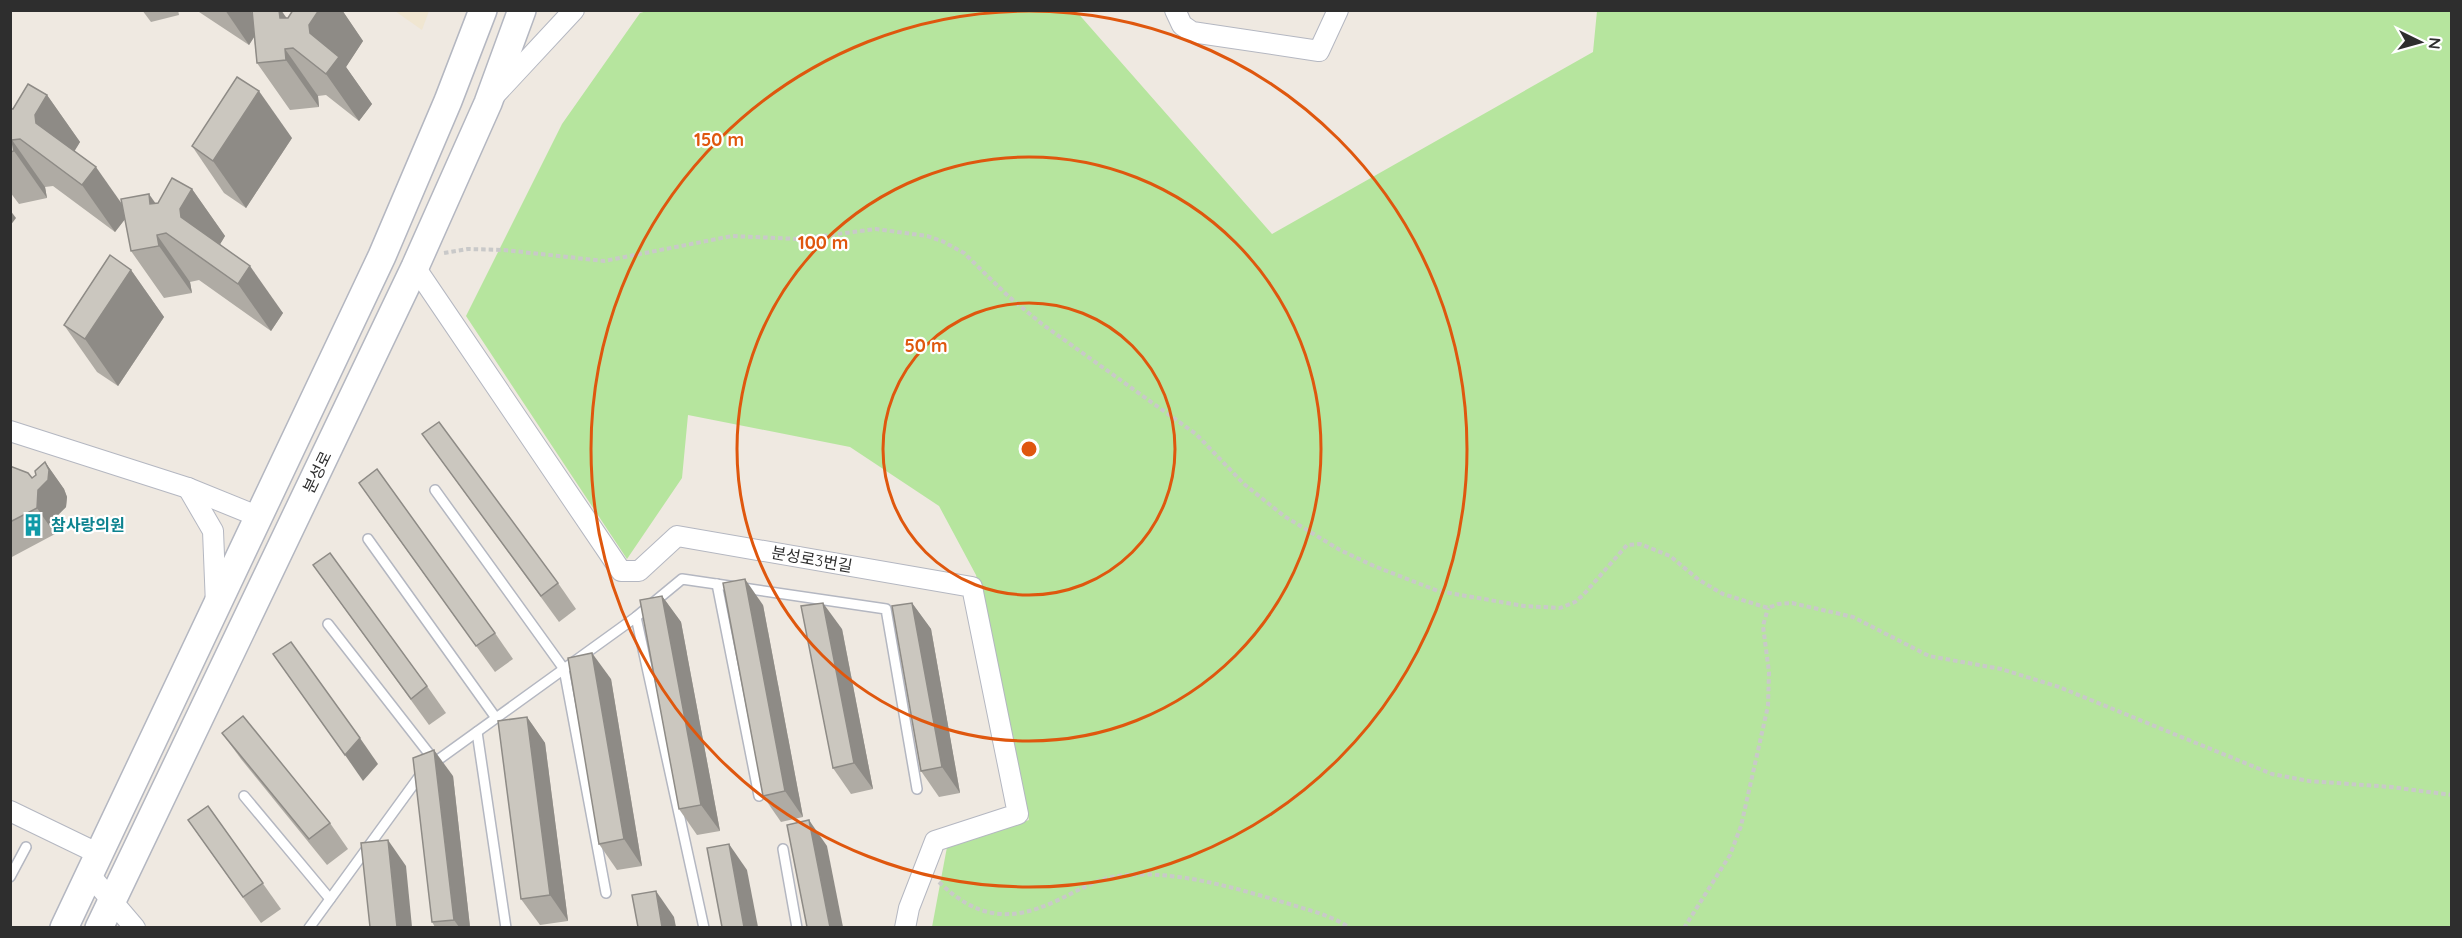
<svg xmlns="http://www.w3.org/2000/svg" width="2462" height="938" viewBox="0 0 2462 938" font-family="Quicksand,'Noto Sans KR',sans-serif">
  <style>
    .education { fill: #f0e6d1 }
    .green { fill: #b6e59e }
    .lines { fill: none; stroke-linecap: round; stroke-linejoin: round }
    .service-casing { stroke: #b4b7c1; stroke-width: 12 }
    .minor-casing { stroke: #b4b7c1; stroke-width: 22 }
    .secondary-casing { stroke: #b4b7c1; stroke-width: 30 }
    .path { stroke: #c9c9c9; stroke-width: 4; stroke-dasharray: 4.5 3; stroke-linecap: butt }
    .service { stroke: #fff; stroke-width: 9 }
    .minor { stroke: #fff; stroke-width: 20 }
    .secondary { stroke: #fff; stroke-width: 27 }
    .wall { fill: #afaba4 }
    .shaded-wall { fill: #8e8b86 }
    .building { fill: #cbc7bf; stroke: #8e8b86; stroke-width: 1.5 }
    .ring { fill: none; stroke: #df570e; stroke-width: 3 }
    .labels { text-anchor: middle; stroke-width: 4.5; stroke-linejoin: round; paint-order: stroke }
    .street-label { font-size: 16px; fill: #2e2e2e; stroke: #fff }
    .culture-label { font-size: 16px; font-weight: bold; fill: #0d838f; stroke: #fff; text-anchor: start }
    .centre { fill: #df570e; stroke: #fff; stroke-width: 3 }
    .ring-label { font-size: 18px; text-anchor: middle; font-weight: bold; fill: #df570e; stroke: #fff; stroke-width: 4.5; stroke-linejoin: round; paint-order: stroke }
  </style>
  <rect width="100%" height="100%" fill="#efe9e1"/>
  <polygon class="education" points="395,11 429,11 422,30"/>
  <polygon class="green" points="647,11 1076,11 1272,234 1593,52 1597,11 2451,11 2451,927 932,927 947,847 1029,820 976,575 939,506 850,447 688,415 682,478 627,559 466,316 562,124 640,13"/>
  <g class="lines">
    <g class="service-casing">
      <g id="service">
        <polyline points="435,490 564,669 606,893"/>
        <polyline points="368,539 496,718"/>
        <polyline points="717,584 759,796"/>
        <polyline points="636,617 704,928"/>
        <polyline points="328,624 434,760"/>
        <polyline points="477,732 506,928"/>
        <polyline points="244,796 330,899"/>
        <polyline points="783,849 797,928"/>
        <polyline points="10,877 26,847"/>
        <polyline points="309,928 424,770 636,617 682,579 886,609 917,789"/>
      </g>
    </g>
    <g class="minor-casing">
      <g id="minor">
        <polyline points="1175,10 1182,25 1192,32 1319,51 1338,10"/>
        <polyline points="494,96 574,10"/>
        <polyline points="415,267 621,571 639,571 677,536 972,587 1018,814 935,841 909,908 905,928"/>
        <polyline points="10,431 188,488 257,516"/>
        <polyline points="188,488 213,531 216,605"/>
        <polyline points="10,811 99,854"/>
        <polyline points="89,874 135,928"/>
      </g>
    </g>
    <g class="secondary-casing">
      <g id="secondary">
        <polyline points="64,928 382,256 448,101 483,10"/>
        <polyline points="99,928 415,267 488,103 522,10"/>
      </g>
    </g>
    <g class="path">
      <polyline points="444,253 468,249 504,250 604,261 732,236 799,239 876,229 927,236 942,241 964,253 1008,296 1042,324 1196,434 1244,484 1284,516 1340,550 1374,566 1438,591 1524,606 1560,608 1575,602 1584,594 1627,545 1640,544 1670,556 1699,580 1723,594 1768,608 1778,604 1792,603 1853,617 1929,656 2001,669 2059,687 2272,774 2309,781 2391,787 2452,795"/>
      <path d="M 939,882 C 975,917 1008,923 1054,902 C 1078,891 1098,877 1126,875 C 1180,871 1235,888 1286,903 C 1308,910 1331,915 1350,928"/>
      <polyline points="1684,928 1730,855 1741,826 1768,706 1769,672 1763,626 1768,608"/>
    </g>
    <use href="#service" class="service"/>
    <use href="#minor" class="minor"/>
    <use href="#secondary" class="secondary"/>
  </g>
  <g class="wall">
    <polygon points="142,10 178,10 179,15 151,22"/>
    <polygon points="196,10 250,10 252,13 286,18 288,18 293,10 342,10 363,41 346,67 372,104 359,121 326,95 318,96 319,107 290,110 257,63 254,37 249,45"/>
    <polygon points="47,95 80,142 74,151 123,206 158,203 192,189 225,236 220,244 283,313 271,331 199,280 190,282 192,293 164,298 131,251 125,219 115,232 53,186 45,187 47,198 19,204 10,192 10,109"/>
    <polygon points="292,138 246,208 224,193 192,146"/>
    <polygon points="131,270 164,317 118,386 97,372 64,325"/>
    <polygon points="422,434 558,583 576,609 559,622"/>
    <polygon points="45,462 64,489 67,497 66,507 57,516 55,534 10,558 10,466 32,478 36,475"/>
    <polygon points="377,509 495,633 513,659 495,672"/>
    <polygon points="313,565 427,686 446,713 429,725"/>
    <polygon points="662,596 681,622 720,831 697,835 679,809"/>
    <polygon points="912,603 931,629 960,793 939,797 921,771"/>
    <polygon points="763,605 803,817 781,822 763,796"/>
    <polygon points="842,629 873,789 851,794 833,768"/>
    <polygon points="611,679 642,866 617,870 599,844"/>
    <polygon points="527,717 545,743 568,921 540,925 521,899"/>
    <polygon points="222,733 330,823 348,849 327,865 241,759"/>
    <polygon points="453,776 470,927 435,927 432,922"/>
    <polygon points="208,806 281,909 261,923 188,820"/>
  </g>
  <g class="shaded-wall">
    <polygon points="225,10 250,10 261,26 249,45"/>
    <polygon points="279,10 281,10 312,54 280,18"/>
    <polygon points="319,10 342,10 363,41 346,67 372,104 359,121 326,74 310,33 309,25"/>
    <polygon points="285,49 318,96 319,107 286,60"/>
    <polygon points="259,91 292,138 246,208 213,161"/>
    <polygon points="47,95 80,142 68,162 36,123 35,115"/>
    <polygon points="12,140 45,187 47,198 14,151"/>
    <polygon points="96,167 129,214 115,232 82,185"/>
    <polygon points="192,189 225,236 213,256 181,217 180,209"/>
    <polygon points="149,194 182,241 150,204"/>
    <polygon points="10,210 16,218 10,226"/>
    <polygon points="157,235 190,282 192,293 159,246"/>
    <polygon points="250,266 283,313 271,331 238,284"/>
    <polygon points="131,270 164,317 118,386 85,339"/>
    <polygon points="45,462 64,489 67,497 66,507 57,516 55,534 37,508 38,490"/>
    <polygon points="745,579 763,605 803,817 785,791"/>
    <polygon points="662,596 681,622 720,831 701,805"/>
    <polygon points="823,603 842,629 873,789 854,763"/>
    <polygon points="912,603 931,629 960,793 942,767"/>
    <polygon points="592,653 611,679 642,866 624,839"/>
    <polygon points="527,717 545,743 568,921 550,895"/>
    <polygon points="360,738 378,764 363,781 345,755"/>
    <polygon points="434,750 453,776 470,927 459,927 454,920"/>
    <polygon points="809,820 827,846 843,927 830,927"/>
    <polygon points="388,840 406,866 412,927 397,927"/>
    <polygon points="729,844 747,870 758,927 744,927"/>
    <polygon points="656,891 674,917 676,927 662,927"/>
  </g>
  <g class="building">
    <polygon points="252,10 279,10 280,18 288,18 293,10 319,10 309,25 310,33 339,57 326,74 293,48 285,49 286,60 257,63"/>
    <polygon points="237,77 259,91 213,161 192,146"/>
    <polygon points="28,84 47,95 35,115 36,123 96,167 82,185 20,139 12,140 14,151 10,152 10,109 13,109"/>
    <polygon points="172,178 192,189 180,209 181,217 250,266 238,284 166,233 157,235 159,246 131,251 121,199 149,194 150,204 158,203"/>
    <polygon points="110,255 131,270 85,339 64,325"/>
    <polygon points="439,422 558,583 541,596 422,434"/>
    <polygon points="45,462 49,470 48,480 38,490 37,508 10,522 10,466 28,473 32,478 36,475 35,471"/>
    <polygon points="377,469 495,633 476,646 359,483"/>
    <polygon points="330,553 427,686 411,699 313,565"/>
    <polygon points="745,579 785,791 763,796 723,583"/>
    <polygon points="662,596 701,805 679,809 640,600"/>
    <polygon points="823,603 854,763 833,768 801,606"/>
    <polygon points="912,603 942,767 921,771 892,606"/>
    <polygon points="291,642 360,738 345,755 273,654"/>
    <polygon points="592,653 624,839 599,844 568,658"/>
    <polygon points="243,716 330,823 309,839 222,733"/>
    <polygon points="527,717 550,895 521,899 498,721"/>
    <polygon points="434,750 454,920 432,922 413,758"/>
    <polygon points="208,806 263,883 243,897 188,820"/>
    <polygon points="809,820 830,927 807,927 787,825"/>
    <polygon points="388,840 397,927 370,927 361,843"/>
    <polygon points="729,844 744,927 722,927 707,848"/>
    <polygon points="656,891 662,927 638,927 632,895"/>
  </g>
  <g class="ring">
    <circle cx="1029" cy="449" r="146"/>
    <circle cx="1029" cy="449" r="292"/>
    <circle cx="1029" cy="449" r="438"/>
  </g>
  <defs>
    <g id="building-bare" transform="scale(1.8)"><path d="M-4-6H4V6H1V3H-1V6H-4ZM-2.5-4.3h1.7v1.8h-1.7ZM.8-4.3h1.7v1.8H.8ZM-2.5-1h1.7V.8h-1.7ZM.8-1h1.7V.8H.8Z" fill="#0f9aa8" stroke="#fff" stroke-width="2.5" paint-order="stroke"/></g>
  </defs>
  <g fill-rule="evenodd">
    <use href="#building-bare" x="33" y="525"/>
  </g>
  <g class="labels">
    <g class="street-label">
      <text transform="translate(317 472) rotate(-64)" y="6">분성로</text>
      <text transform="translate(812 559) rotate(10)" y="6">분성로3번길</text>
    </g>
    <g class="culture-label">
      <text x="51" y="531">참사랑의원</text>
    </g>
  </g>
  <circle cx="1029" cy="449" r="9" class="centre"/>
  <g class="ring-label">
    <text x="719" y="146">150 m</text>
    <text x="823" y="249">100 m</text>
    <text x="926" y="352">50 m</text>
  </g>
  <rect width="2462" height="938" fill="none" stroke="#2e2e2e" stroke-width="24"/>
  <g transform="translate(2420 42) rotate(95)" stroke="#ffffff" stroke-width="4.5" paint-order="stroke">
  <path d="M0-4.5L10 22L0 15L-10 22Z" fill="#2e2e2e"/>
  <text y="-9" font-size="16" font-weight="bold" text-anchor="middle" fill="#2e2e2e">N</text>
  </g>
</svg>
